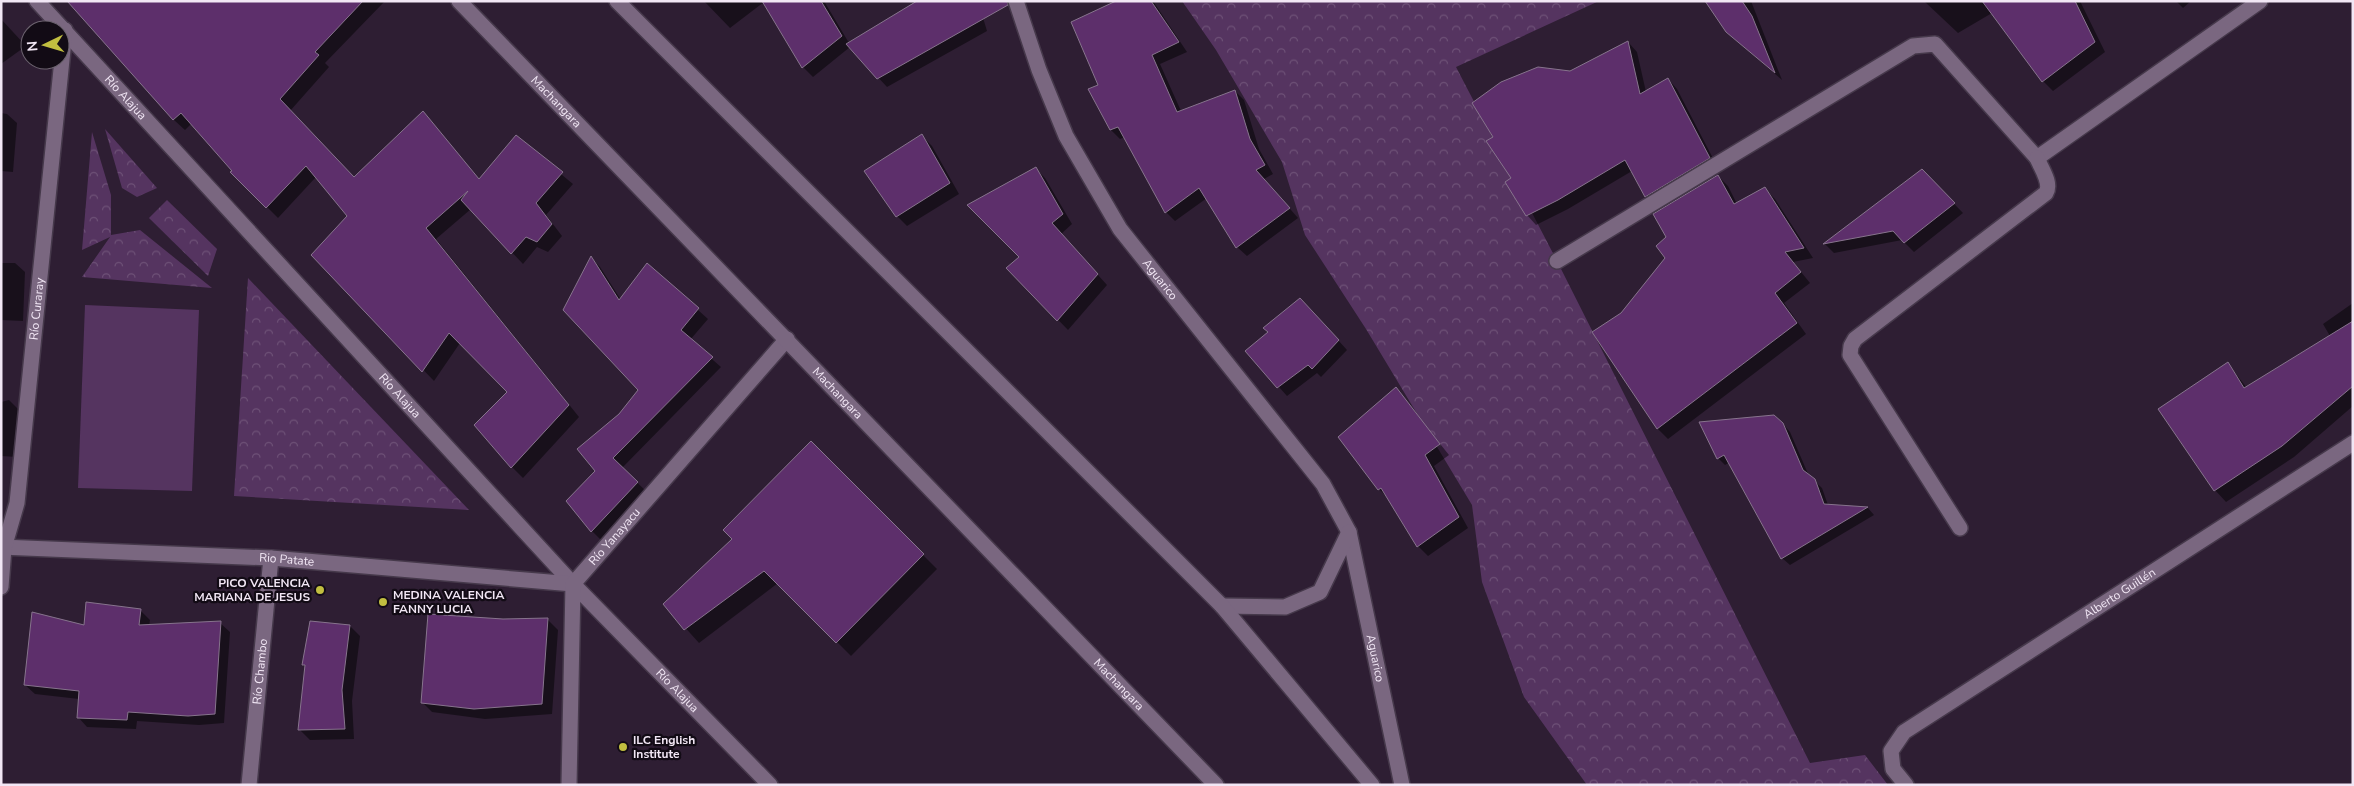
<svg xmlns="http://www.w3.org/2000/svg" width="2354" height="786" viewBox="0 0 2354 786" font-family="'Nunito Sans',sans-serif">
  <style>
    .park { fill: url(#park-crowns) }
    .pitch { fill: #553460 }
    .shadow { fill: #0007 }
    .building { fill: #5d2f6b; stroke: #87748d }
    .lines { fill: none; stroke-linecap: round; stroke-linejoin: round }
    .street-casing { stroke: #46394b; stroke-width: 18 }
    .secondary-casing { stroke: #46394b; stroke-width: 18 }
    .street { stroke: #7a6780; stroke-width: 15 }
    .secondary { stroke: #7a6780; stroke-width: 15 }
    .poi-dot { fill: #c1be40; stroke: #120b15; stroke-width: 2 }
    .labels { text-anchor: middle; stroke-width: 4.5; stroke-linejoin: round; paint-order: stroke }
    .street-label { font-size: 12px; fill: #f2e7f5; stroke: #120b15 }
    .poi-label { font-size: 12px; font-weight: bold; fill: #f2e7f5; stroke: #120b15; text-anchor: start }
  </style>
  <defs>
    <pattern id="park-crowns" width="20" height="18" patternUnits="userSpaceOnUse" patternTransform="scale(1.25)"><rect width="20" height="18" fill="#553460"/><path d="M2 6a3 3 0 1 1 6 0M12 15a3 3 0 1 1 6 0" fill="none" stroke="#6e5177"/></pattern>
  </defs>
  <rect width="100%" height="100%" fill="#2e1e33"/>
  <g class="park">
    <polygon points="1182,1 1599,1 1456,67 1557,261 1810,763 1865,755 1888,785 1587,785 1524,697 1482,582 1472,505 1366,329 1305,235 1282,162 1216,50"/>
    <polygon points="105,129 157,188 137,197 122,188"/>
    <polygon points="92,132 111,195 111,235 140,230 212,288 82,277 110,237 82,250"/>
    <polygon points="167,200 217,249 208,276 149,218"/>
    <polygon points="248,278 469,510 234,496"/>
  </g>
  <polygon class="pitch" points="85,305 199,310 192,491 78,488"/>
  <g class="shadow">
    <polygon points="69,1 385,1 325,63 329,67 290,111 355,178 423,113 480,180 516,137 573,184 546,215 562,236 548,252 537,247 523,264 471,209 436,239 579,417 523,478 512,467 509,392 460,343 434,381 313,255 349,216 316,177 278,218 232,172 234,171 192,123 185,130 174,120"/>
    <polygon points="704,1 824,1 849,43 978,1 987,31 887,87 850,47 813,77 803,67 764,2 730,28"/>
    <polygon points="1119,1 1153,1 1187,52 1160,64 1181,111 1235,91 1244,100 1259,149 1273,174 1264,179 1298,218 1247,256 1237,247 1207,198 1175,221 1166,212 1125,137 1120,139 1111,130 1100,86"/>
    <polygon points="1712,1 1751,1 1782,80 1726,31"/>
    <polygon points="1924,1 2080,1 2105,52 2053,91 2043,81 1992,13 1958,33"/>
    <polygon points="2176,1 2191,1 2183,8"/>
    <polygon points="1,19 26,46 1,64"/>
    <polygon points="1628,42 1637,52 1646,92 1668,79 1677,89 1718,168 1655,206 1646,196 1632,171 1568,209 1536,225 1527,215 1495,138 1571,72"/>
    <polygon points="1,113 7,114 17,123 13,172 1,171"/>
    <polygon points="922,136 932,146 959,194 907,226 897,216 866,171"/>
    <polygon points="1035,168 1045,178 1072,224 1061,234 1107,285 1068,330 1008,268 1021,258"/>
    <polygon points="1922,171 1963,213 1914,252 1902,240 1834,253 1825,244"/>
    <polygon points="1718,176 1728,186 1737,204 1765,189 1775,199 1813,258 1793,262 1810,283 1784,303 1806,334 1668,439 1658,429 1594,332 1622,314 1667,258 1668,237"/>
    <polygon points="591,258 600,267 621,300 648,265 708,319 690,340 721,367 622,468 647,492 601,540 592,531 596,471 620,415 640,390"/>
    <polygon points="1,263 15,263 25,272 23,321 1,320"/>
    <polygon points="2353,303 2353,406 2294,457 2226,502 2215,490 2228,364 2247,388 2330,336 2323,324"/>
    <polygon points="1309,308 1347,350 1321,377 1317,373 1287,396 1247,351"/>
    <polygon points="1396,389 1449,455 1434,466 1468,528 1428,556 1418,546 1389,499 1379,489"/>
    <polygon points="9,400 19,410 17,457 1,456 1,402"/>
    <polygon points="1783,424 1790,432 1809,476 1822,488 1828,505 1868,508 1874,515 1790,565 1782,558 1730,462 1725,465 1718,458"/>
    <polygon points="811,443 937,569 851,656 778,583 699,643 664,604 734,539"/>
    <polygon points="140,610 150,620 149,626 220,623 230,632 224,723 199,725 137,721 136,729 87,727 78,717 79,699 35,694 25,685 85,627"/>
    <polygon points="548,620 558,630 552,714 485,719 432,712 422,702 503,621"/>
    <polygon points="350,626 360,636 352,701 354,739 310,740 300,730 306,668 303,665"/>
  </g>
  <g class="building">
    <polygon points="67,1 363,1 315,52 319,55 280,99 354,177 423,111 479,179 516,135 563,172 536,203 552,224 537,242 526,237 511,254 461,200 468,191 426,228 569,405 511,468 474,425 507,392 449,333 422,372 311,255 347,216 306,166 266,208 230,172 232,171 181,113 173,120"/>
    <polygon points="762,1 821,1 842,36 802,68"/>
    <polygon points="917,1 1007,1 1008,5 877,79 846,44"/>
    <polygon points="1116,1 1151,1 1179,42 1152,55 1177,112 1235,90 1250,139 1265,165 1256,170 1290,208 1236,248 1199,188 1165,213 1118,127 1110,130 1088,89 1098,85 1071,22"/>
    <polygon points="1705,1 1742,1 1752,16 1775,73 1726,32"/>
    <polygon points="1982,1 2075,1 2095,42 2042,82"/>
    <polygon points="1628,41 1640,94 1668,78 1710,158 1645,197 1625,160 1558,200 1526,216 1505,182 1511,178 1486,141 1493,137 1472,103 1501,82 1538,67 1570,71"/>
    <polygon points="922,134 950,183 896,217 864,171"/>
    <polygon points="1036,167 1063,214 1052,223 1098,274 1057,321 1006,268 1019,257 967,205"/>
    <polygon points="1922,169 1955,203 1904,243 1893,231 1823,244"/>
    <polygon points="1718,175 1734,204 1765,187 1804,248 1785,252 1801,272 1775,293 1797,323 1657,429 1592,332 1621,313 1665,258 1656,246 1666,237 1653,214"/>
    <polygon points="591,256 619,300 647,263 699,308 681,330 713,357 613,458 638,482 591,532 566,501 595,471 577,449 619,414 638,390 563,310"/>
    <polygon points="1300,298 1339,340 1312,369 1308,365 1277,388 1245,351 1268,332 1263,328"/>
    <polygon points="2353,321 2353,386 2282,446 2214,491 2158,409 2228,362 2244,388"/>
    <polygon points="1396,387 1440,444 1425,455 1459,517 1417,547 1381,488 1378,490 1338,437"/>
    <polygon points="1774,415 1783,423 1803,470 1815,479 1824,504 1868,507 1781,559 1724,455 1717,459 1699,422"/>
    <polygon points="811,441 924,554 836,643 764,571 684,630 663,604 732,539 723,530"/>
    <polygon points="86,602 141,609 139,625 221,621 215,714 188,716 128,712 127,720 77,718 79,691 24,685 32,612 84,625"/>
    <polygon points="428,614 503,619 548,618 542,704 474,709 421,703"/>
    <polygon points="310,621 350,625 342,690 345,729 298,730 305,665 302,665"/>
  </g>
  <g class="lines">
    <g class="street-casing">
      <g id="street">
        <path id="s1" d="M 37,1 L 573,584 L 770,785"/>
        <path id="s2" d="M 1016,1 L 1039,70 L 1066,136 L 1120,229 L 1323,484 L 1349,532 L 1402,785"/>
        <polyline points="1557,261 1913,46 1935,44 2037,158 2260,1"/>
        <path d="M 1960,528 L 1850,355 L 1851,346 L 1855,339 L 2046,193 C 2052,183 2041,168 2037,158"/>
        <path id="s3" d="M 1,547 L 271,558 L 573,584"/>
        <path id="s4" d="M 1,587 L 4,548 L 17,503 L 65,30"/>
        <polyline points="1222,606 1285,607 1320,592 1349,532"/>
        <path id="s5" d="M 249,785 L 271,558"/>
        <path id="s6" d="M 569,785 L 573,584 L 787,339"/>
        <path id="s7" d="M 1906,785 L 1893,769 L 1891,751 L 1904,732 L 2353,443"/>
      </g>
    </g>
    <g class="secondary-casing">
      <g id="secondary">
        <path id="s8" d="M 459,1 L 1216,785"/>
        <polyline points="617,1 1222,606 1372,785"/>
      </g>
    </g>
    <use href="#street" class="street"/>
    <use href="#secondary" class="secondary"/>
  </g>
  <g class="poi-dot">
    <circle cx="320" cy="590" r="5"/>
    <circle cx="383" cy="602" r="5"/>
    <circle cx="623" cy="747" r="5"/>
  </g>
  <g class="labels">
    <g class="street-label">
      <text dy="4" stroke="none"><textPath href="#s1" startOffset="131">Río Alajua</textPath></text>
      <text dy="4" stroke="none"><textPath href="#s8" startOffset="140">Machangara</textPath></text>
      <text dy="4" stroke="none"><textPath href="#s2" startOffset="316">Aguarico</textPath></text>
      <text dy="4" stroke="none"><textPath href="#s4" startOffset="281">Río Curaray</textPath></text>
      <text dy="4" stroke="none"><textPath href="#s8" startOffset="545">Machangara</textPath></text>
      <text dy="4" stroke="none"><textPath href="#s1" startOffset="536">Río Alajua</textPath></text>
      <text dy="4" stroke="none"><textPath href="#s6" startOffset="264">Río Yanayacu</textPath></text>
      <text dy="4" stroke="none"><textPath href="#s3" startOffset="286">Rio Patate</textPath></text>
      <text dy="4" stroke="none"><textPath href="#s7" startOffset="318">Alberto Guillén</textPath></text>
      <text dy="4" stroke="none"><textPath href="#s2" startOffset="761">Aguarico</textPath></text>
      <text dy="4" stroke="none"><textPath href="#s5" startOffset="114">Río Chambo</textPath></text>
      <text dy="4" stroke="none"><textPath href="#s8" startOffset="950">Machangara</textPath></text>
      <text dy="4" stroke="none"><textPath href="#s1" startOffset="941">Río Alajua</textPath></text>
    </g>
    <g class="poi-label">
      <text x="310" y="587" text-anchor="end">PICO VALENCIA<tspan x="310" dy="14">MARIANA DE JESUS</tspan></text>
      <text x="393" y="599">MEDINA VALENCIA<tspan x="393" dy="14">FANNY LUCIA</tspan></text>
      <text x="633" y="744">ILC English<tspan x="633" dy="14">Institute</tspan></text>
    </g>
  </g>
  <rect width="2354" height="786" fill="none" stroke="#f2e7f5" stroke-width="5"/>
  <g transform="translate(45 45) rotate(265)"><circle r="24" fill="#120b15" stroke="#6c636f"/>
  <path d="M0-4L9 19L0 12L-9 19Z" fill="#c1be40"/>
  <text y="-8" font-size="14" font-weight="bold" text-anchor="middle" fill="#f2e7f5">N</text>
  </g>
</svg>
